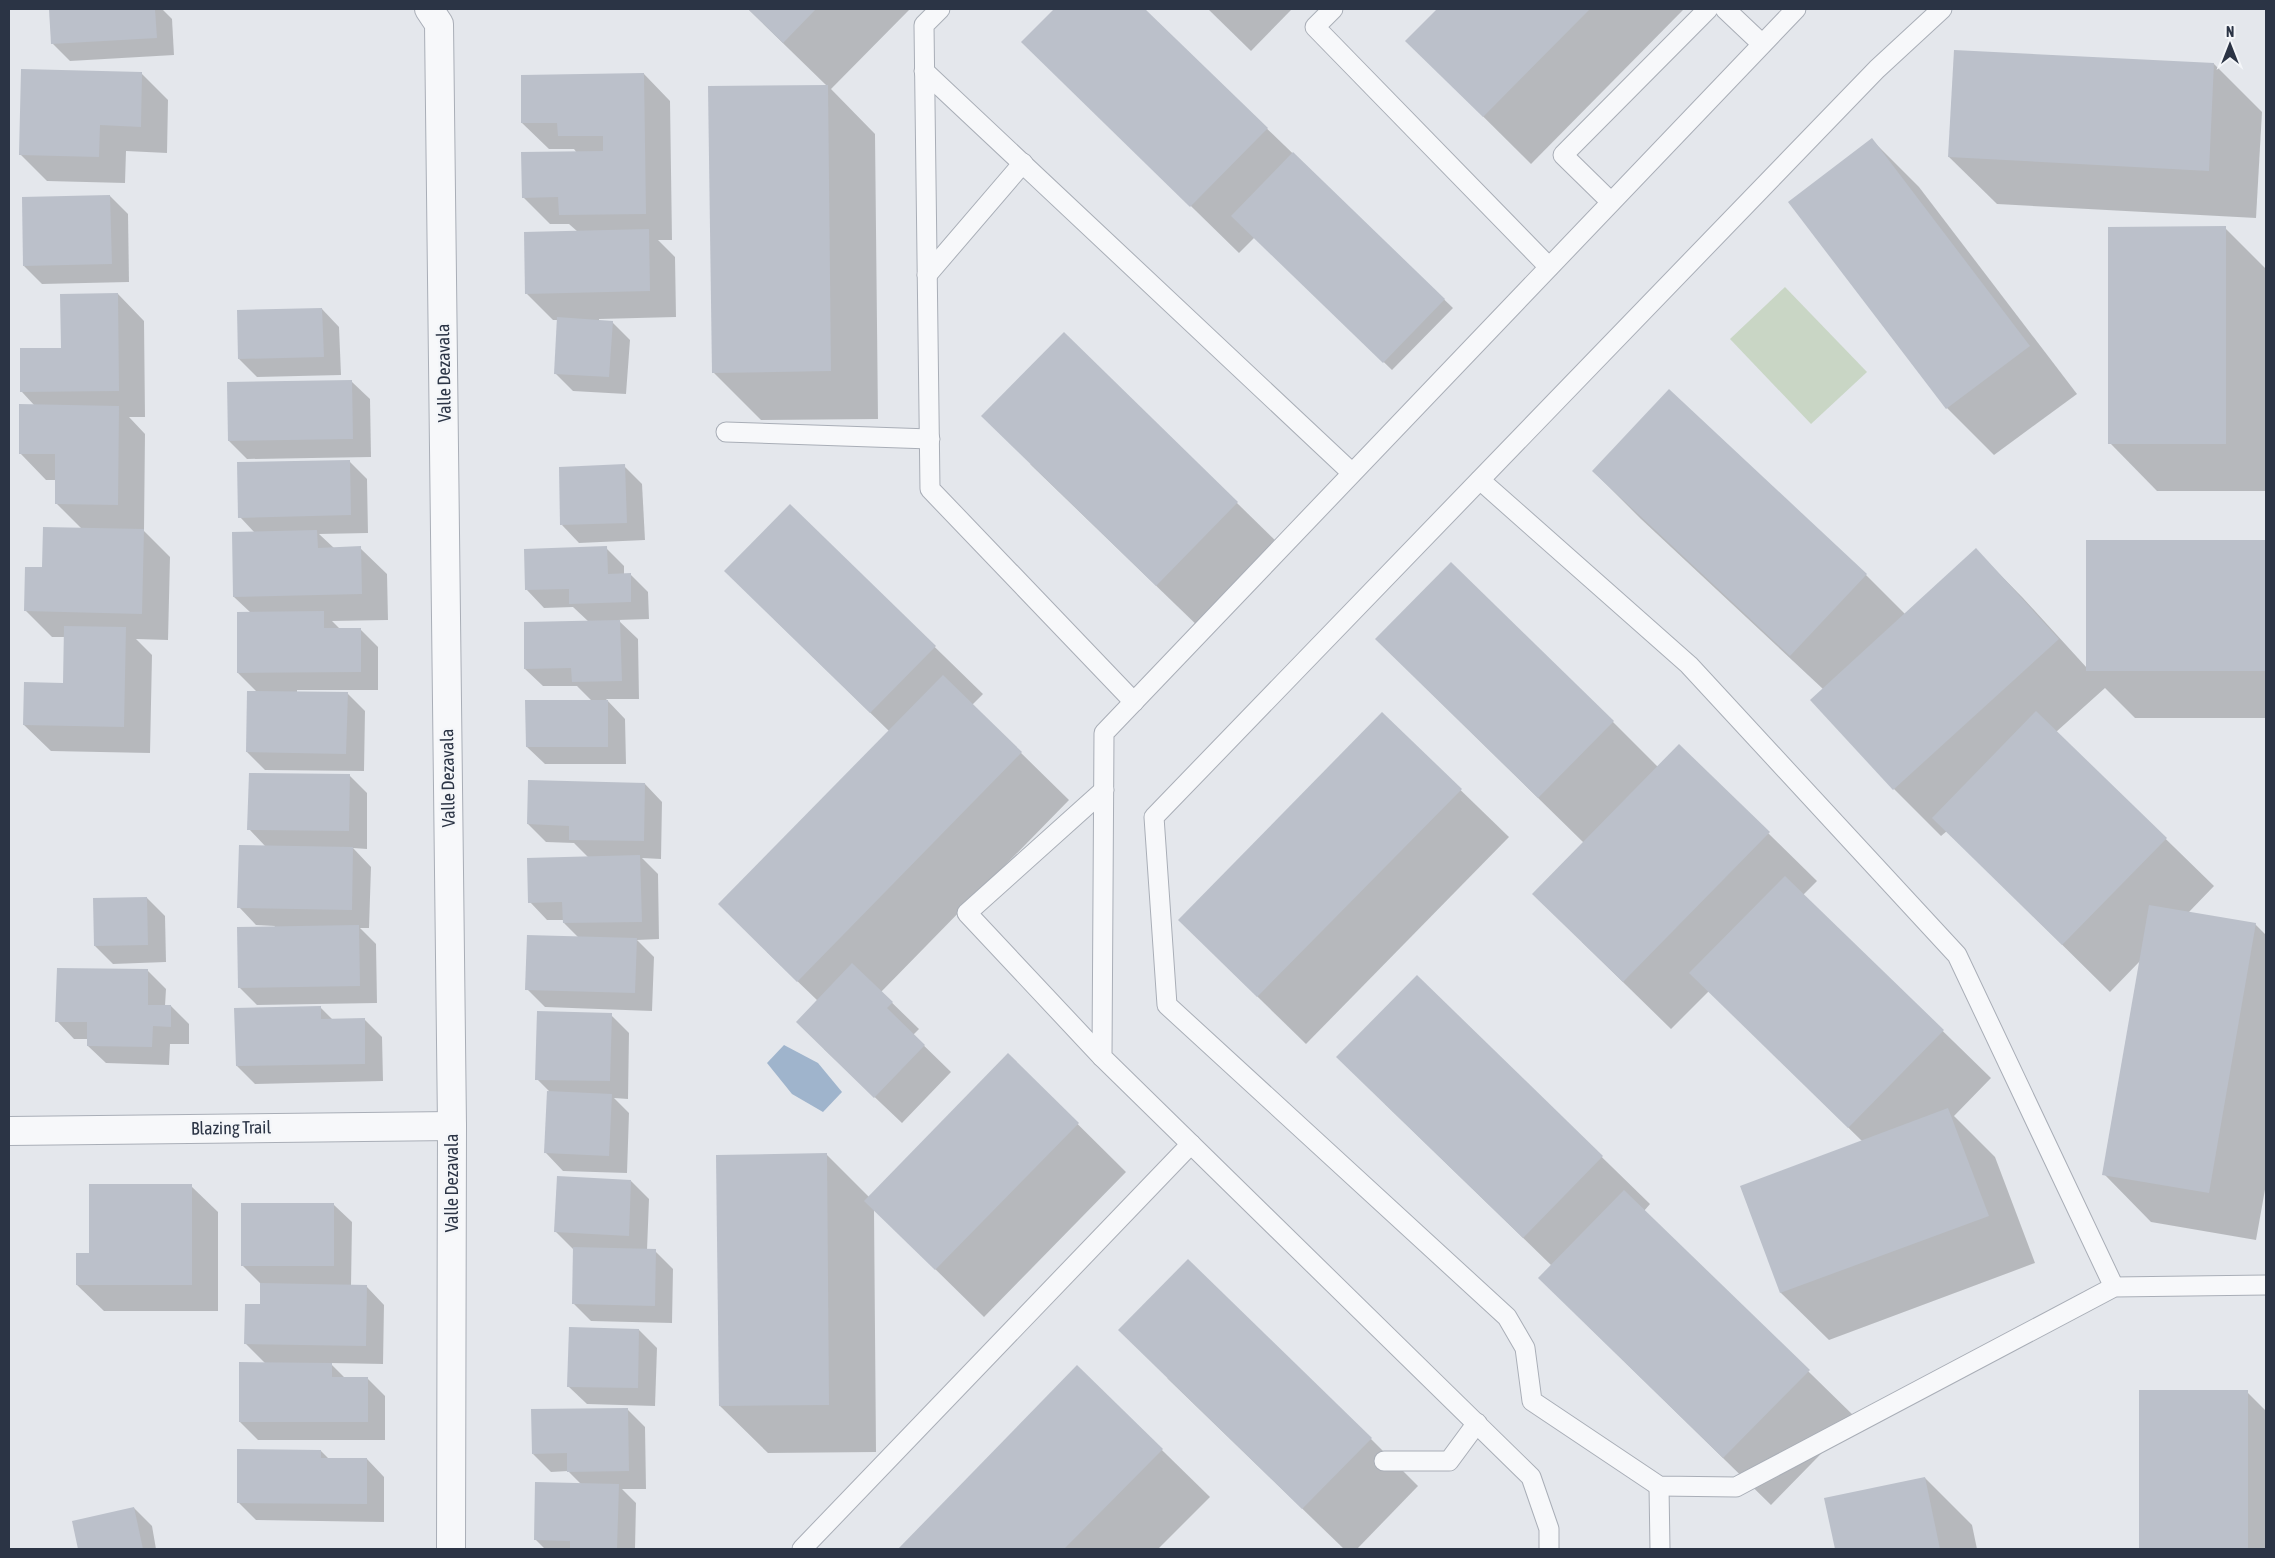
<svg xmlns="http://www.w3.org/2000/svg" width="2275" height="1558" viewBox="0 0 2275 1558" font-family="'Asap Condensed',sans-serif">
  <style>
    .green { fill: #c9d6c5 }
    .water { fill: #9fb4cc }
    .shadow { fill: #0003 }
    .building { fill: #bbc0ca }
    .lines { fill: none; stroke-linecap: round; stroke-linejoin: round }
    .service-casing { stroke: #a9aeb7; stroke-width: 21 }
    .minor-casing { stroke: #a9aeb7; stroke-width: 30 }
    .service { stroke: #f7f8fa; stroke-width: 19 }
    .minor { stroke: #f7f8fa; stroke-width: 28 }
    .labels { text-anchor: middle; stroke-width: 5; stroke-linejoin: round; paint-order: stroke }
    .street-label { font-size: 18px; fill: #2b3445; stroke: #f4f6f9 }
  </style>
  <rect width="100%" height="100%" fill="#e4e7ec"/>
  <polygon class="green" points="1785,287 1867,372 1811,424 1730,339"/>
  <polygon class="water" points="784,1045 818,1063 842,1092 823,1112 792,1094 767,1063"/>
  <g class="shadow">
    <polygon points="51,9 162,9 172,19 174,55 70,61 52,43"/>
    <polygon points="748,9 910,9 831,89 875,134 878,419 761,420 713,372 827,86"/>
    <polygon points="1056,9 1143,9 1453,308 1392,370 1255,237 1239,253 1023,42"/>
    <polygon points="1208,9 1292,9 1251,51"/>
    <polygon points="1439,9 1684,9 1531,164 1407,41"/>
    <polygon points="1955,51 2214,64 2262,112 2256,218 1997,204 1949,157"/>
    <polygon points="141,73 168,100 167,153 126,151 125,183 47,181 20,154"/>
    <polygon points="644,74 670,101 672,240 658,240 675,257 676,317 599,319 599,321 612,322 630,340 626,394 573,391 555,373 558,320 553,320 527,294 578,232 569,224 550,224 523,197 577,153 574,149 549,149 522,123"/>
    <polygon points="1872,140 1919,187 2077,394 1994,455 1947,408"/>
    <polygon points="110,196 128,214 129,282 42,284 24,266"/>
    <polygon points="2225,228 2266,269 2266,491 2157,491 2110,443"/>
    <polygon points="118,294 144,321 145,417 129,417 145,434 144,531 170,557 168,640 136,639 152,655 150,753 51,751 24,725 64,684 65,637 52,637 25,610 44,568 82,529 56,503 56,480 46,480 20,453 35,406 22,392"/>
    <polygon points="322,309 339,327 341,375 257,377 239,359"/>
    <polygon points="352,382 370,399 371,457 247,459 229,441"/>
    <polygon points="349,461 367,479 368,533 319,534 334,548 360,548 387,574 388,620 332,621 340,629 360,629 378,647 378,690 297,690 297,693 347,693 365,711 364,771 265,770 247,752 257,692 238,673 251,613 234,597 255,533 240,517"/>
    <polygon points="1030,464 1237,503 1285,550 1204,632"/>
    <polygon points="624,466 642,484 645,540 579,543 562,525"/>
    <polygon points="1593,471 1866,575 1905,614 1976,550 2023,598 2087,668 2087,542 2266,542 2266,718 2135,718 2105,688 2056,732 2214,886 2188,913 2255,924 2266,935 2266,1184 2256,1240 2151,1222 2104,1174 2141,960 2110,992 1947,831 1941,836 1894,789 1823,689 1641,519"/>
    <polygon points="790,506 983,694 972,705 1069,800 881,992 919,1029 913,1035 951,1072 902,1123 824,1049 818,1001 767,952 890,732 774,619"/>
    <polygon points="606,548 624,566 624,574 630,574 648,592 649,619 618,620 638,639 639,699 606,699 625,719 626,764 545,764 527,747 592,701 577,686 543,686 525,669 589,622 573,607 544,608 527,590"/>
    <polygon points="1376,639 1613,722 1658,767 1679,746 1817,881 1803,895 1991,1078 1954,1116 1995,1157 2035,1263 1829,1340 1781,1293 1741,1187 1863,1142 1709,991 1671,1029 1582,942 1584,843"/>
    <polygon points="1382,714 1509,837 1306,1044 1227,967"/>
    <polygon points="349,775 367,793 367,849 353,848 371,867 369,928 360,928 376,944 377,1003 257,1005 239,987 275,926 256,925 239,907 266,847 249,829"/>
    <polygon points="645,784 662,802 661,859 642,858 658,874 659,939 637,940 654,957 652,1011 545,1007 527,989 579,938 564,923 564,920 547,920 530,902 588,857 574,843 546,842 528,824"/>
    <polygon points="147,898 165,916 166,962 113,964 95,946"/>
    <polygon points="148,971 166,989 165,1006 171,1006 189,1024 189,1044 170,1044 169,1065 106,1063 88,1046 88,1039 74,1039 57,1021"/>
    <polygon points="1417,977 1650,1204 1644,1211 1856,1418 1771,1505 1587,1325 1552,1266 1385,1104"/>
    <polygon points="320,1007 333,1020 364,1019 382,1037 383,1081 255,1084 237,1066"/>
    <polygon points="611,1015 629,1033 628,1099 614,1098 629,1113 627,1173 563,1171 546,1153 549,1091 537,1079"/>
    <polygon points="1008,1055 1126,1172 984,1317 874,1209 876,1452 768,1453 720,1406 826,1154 869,1197"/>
    <polygon points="631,1181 649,1199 647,1250 655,1251 673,1269 672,1323 591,1321 573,1303 574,1250 556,1232"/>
    <polygon points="191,1186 218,1212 218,1311 104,1311 77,1285 90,1255"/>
    <polygon points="334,1205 352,1222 351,1286 367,1287 384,1305 383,1364 330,1363 345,1378 367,1378 385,1396 385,1440 258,1440 240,1422 265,1363 246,1344 261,1306 260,1283 242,1265"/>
    <polygon points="639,1330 657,1348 655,1406 587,1404 569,1387"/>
    <polygon points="1077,1367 1210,1497 1158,1549 899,1549"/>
    <polygon points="1167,1378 1371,1439 1418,1486 1357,1549 1344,1549"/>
    <polygon points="2140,1392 2247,1392 2266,1411 2266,1549 2140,1549"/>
    <polygon points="627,1409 645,1427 646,1489 622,1489 636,1503 635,1549 545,1549 535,1539 581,1484 568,1471 551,1472 533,1454"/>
    <polygon points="321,1451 329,1459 367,1459 384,1477 384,1522 256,1520 238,1502"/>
    <polygon points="1925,1478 1972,1525 1977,1549 1836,1549 1825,1499"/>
    <polygon points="134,1508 152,1526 156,1549 79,1549 73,1522"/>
  </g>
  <g class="building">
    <polygon points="49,9 155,9 157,38 51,44"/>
    <polygon points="748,9 816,9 783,43"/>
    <polygon points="1054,9 1145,9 1268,128 1190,207 1021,42"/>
    <polygon points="1437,9 1590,9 1483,117 1405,41"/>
    <polygon points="1954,50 2214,63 2209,171 1948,157"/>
    <polygon points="21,69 142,72 141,127 100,125 99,157 19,155"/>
    <polygon points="644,73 646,214 559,215 558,197 522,198 521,152 603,151 603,136 558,136 557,123 521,123 521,75"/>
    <polygon points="828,85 831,371 712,373 708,86"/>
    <polygon points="1872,138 2030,346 1946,409 1788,202"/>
    <polygon points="1293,152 1445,299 1383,363 1231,216"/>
    <polygon points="110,195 112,264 23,266 22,197"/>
    <polygon points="2226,226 2226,444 2108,444 2108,227"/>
    <polygon points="649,229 650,291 525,294 524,232"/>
    <polygon points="118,293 119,391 20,392 20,348 61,348 60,294"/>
    <polygon points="322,308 324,357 238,359 237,310"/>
    <polygon points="557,317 613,321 609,377 554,374"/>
    <polygon points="1064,332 1238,502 1156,586 981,416"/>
    <polygon points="352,380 353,439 228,441 227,382"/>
    <polygon points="1669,389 1867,574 1790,656 1592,471"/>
    <polygon points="19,404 119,406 118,505 55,504 55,454 19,454"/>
    <polygon points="350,460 351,515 238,518 237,462"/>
    <polygon points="625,464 627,523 560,525 559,467"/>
    <polygon points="790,504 936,646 870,713 724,571"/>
    <polygon points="43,527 144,529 142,614 24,611 25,567 42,567"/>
    <polygon points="317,530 318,548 361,546 362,594 233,597 232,532"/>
    <rect x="2086" y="540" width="180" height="131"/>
    <polygon points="607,546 608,574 631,573 631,602 569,604 569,589 525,590 524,549"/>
    <polygon points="1976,548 2059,639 1893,790 1810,700"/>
    <polygon points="1451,562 1614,721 1538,798 1375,639"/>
    <polygon points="324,611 324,628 361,628 361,672 237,673 237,612"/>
    <polygon points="620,620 622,681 572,682 571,668 524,669 524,622"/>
    <polygon points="64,626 126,627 124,727 23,725 24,682 63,683"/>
    <polygon points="943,675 1022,752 797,982 718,904"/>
    <polygon points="247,691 348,692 346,754 246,752"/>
    <polygon points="525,700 608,700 608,747 526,747"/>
    <polygon points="2036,711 2167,838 2062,945 1932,818"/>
    <polygon points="1382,712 1462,789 1257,997 1178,920"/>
    <polygon points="1679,744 1770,832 1623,982 1532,894"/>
    <polygon points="249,773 350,774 349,831 247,830"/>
    <polygon points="528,780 645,783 644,841 569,840 569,826 527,824"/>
    <polygon points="239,845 353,847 352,910 237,908"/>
    <polygon points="640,855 642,922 563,923 562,902 528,903 527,858"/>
    <polygon points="1785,876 1944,1030 1848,1128 1689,973"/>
    <polygon points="147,897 148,945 94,946 93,898"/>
    <polygon points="2149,905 2256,923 2209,1193 2102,1175"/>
    <polygon points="359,925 360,986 238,988 237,927"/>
    <polygon points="527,935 637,938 635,993 525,990"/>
    <polygon points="852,963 893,1002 887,1008 925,1045 874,1098 796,1022"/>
    <polygon points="57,968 148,969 148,1005 171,1005 171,1027 153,1026 152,1047 87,1046 87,1022 55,1022"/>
    <polygon points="1417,975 1603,1156 1523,1238 1336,1057"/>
    <polygon points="321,1006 321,1019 365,1018 365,1064 236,1066 234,1008"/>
    <polygon points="537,1011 612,1013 610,1081 535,1080"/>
    <polygon points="1008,1053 1079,1123 935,1270 864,1201"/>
    <polygon points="547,1091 612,1094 609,1156 544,1153"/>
    <polygon points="1948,1108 1989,1216 1780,1293 1740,1186"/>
    <polygon points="827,1153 829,1405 719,1406 716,1155"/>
    <polygon points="557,1176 631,1180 629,1236 554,1232"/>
    <polygon points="89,1184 192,1184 192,1285 76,1285 76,1253 89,1253"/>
    <polygon points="1624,1190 1810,1370 1723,1458 1538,1278"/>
    <rect x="241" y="1203" width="93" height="63"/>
    <polygon points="573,1247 656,1249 655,1306 572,1304"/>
    <polygon points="1188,1259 1372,1438 1302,1509 1118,1330"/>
    <polygon points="260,1283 367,1285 366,1346 244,1344 245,1304 260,1304"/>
    <polygon points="569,1327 639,1329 638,1388 567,1387"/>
    <polygon points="239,1362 332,1363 332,1377 368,1377 368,1422 239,1422"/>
    <polygon points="1077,1365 1163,1449 1064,1549 898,1549"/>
    <rect x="2139" y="1390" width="109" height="159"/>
    <polygon points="628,1408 629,1471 567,1472 567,1453 532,1454 531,1409"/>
    <polygon points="237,1449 321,1450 321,1458 367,1458 367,1504 237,1503"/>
    <polygon points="1925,1477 1940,1549 1835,1549 1824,1498"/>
    <polygon points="535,1482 619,1484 617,1549 570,1549 570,1541 534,1540"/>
    <polygon points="134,1507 143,1549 78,1549 72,1521"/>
  </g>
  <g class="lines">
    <g class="service-casing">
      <g id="service">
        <polyline points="940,9 924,25 930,489 1134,702"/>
        <polyline points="1333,9 1315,27 1549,267"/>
        <polyline points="1725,9 1762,44"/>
        <polyline points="1942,9 1877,69 1154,817 1167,1005 1507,1317 1525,1348 1532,1401 1659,1486 1736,1487 2114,1287 2266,1285"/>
        <polyline points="924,71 1352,473"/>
        <polyline points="1611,202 1563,155 1708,9"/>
        <polyline points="927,275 1023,163"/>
        <polyline points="726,432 930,439"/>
        <polyline points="1480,480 1689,665 1957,955 2114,1287"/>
        <polyline points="1102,1057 967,913 1104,790"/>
        <polyline points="1384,1461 1449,1461 1477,1423"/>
        <polyline points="1659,1486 1660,1549"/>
        <polyline points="802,1549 1191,1144"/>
        <polyline points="1549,1549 1549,1529 1531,1477 1102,1057 1104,733 1796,9"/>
      </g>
    </g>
    <g class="minor-casing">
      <g id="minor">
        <polyline points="429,9 439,24 452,1126 451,1549"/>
        <polyline points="9,1131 452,1126"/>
      </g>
    </g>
    <use href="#service" class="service"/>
    <use href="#minor" class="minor"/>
  </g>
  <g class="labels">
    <g class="street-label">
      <text transform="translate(444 373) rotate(-91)" y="6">Valle Dezavala</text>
      <text transform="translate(448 778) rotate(-91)" y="6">Valle Dezavala</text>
      <text transform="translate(231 1128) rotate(-1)" y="6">Blazing Trail</text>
      <text transform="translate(452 1183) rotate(-90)" y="6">Valle Dezavala</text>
    </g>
  </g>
  <rect width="2275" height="1558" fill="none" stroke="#2b3445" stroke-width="20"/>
  <g transform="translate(2230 45)" stroke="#f4f6f9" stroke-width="4" paint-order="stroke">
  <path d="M0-4L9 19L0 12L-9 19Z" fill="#2b3445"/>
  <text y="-8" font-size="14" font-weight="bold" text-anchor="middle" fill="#2b3445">N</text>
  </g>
</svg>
